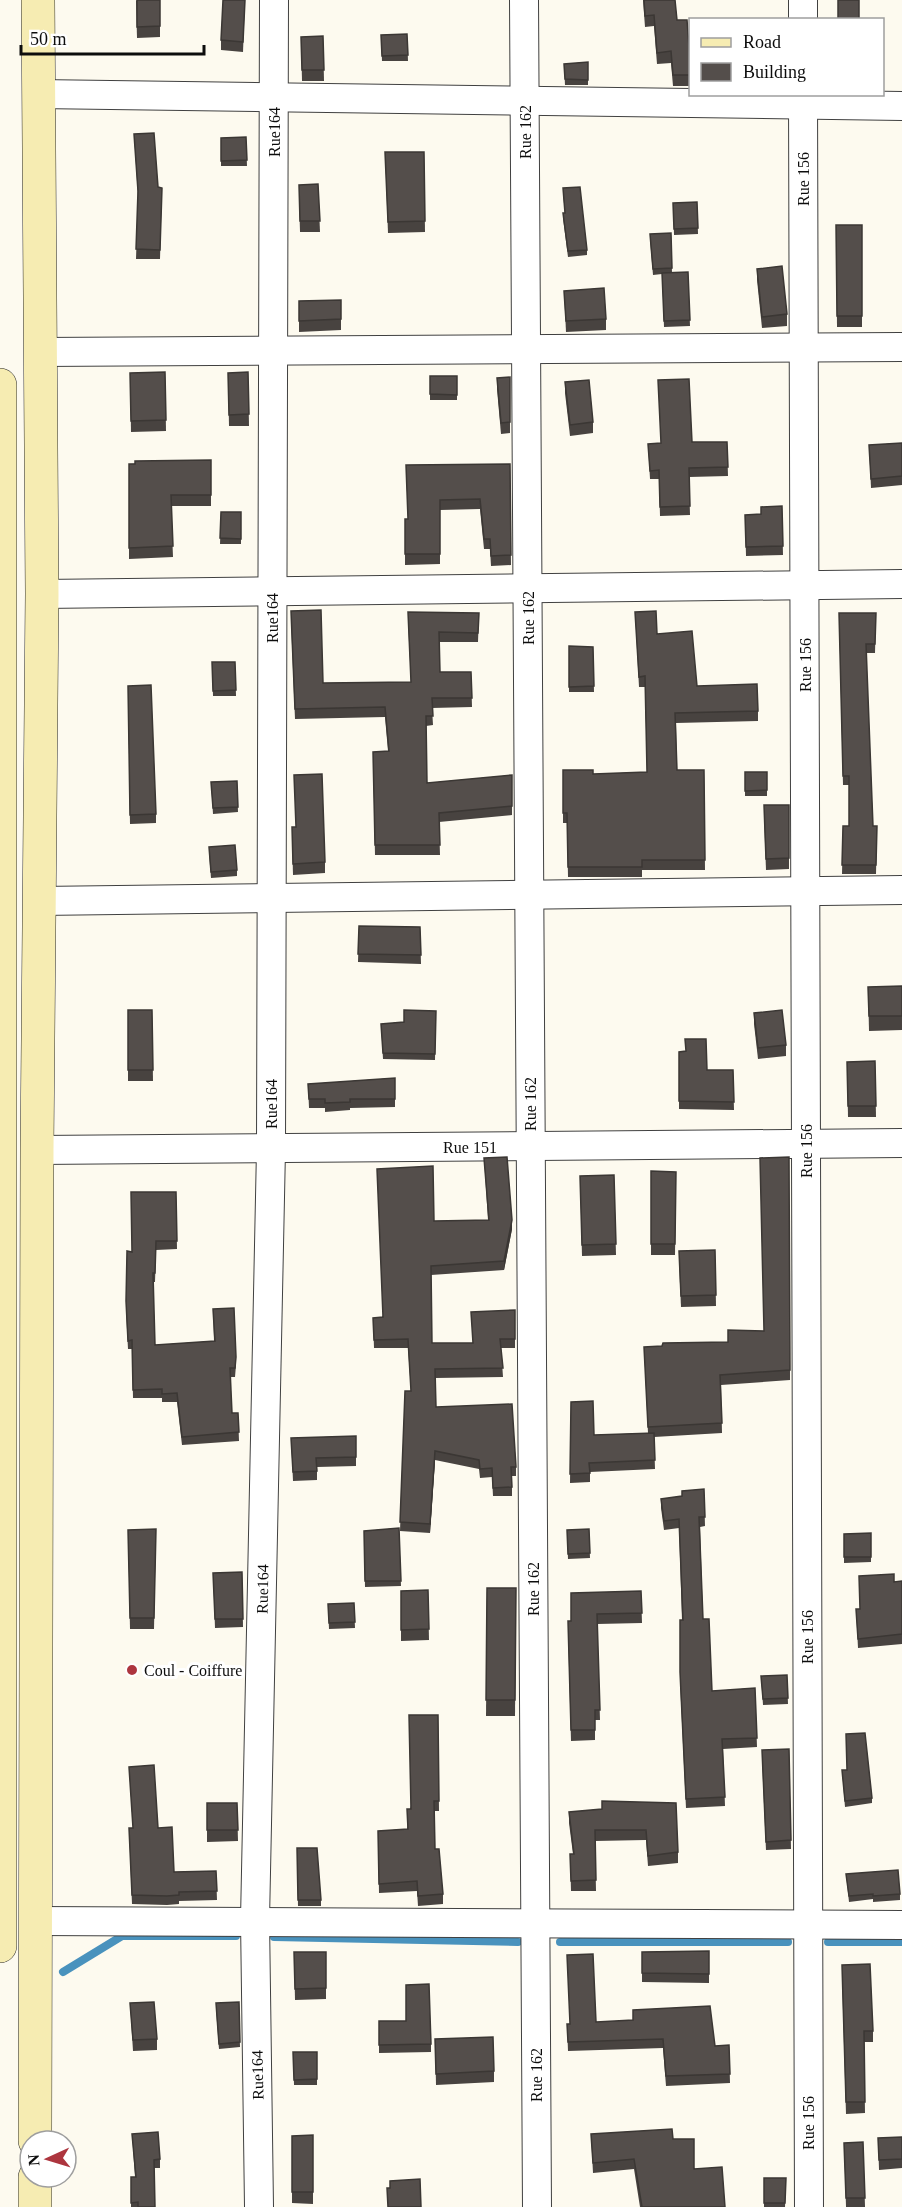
<svg xmlns="http://www.w3.org/2000/svg" width="902" height="2207" viewBox="0 0 902 2207" font-family="Georgia,serif">
  <style>
    .lines { fill: none; stroke-linecap: round; stroke-linejoin: round }
    .stream { stroke: #4992bd; stroke-width: 8 }
    .minor-casing { stroke: #404040; stroke-width: 30 }
    .secondary-casing { stroke: #2f2f2f; stroke-width: 34 }
    .minor { stroke: #fff; stroke-width: 28 }
    .secondary { stroke: #f6ecb2; stroke-width: 33 }
    .wall { fill: #484340 }
    .shaded-wall { fill: #3b3734 }
    .building { fill: #544e4b; stroke: #3b3734; stroke-width: 1.5 }
    .poi-dot { fill: #ad353e; stroke: #fff; stroke-width: 2 }
    .labels { text-anchor: middle; stroke-width: 6; stroke-linejoin: round; paint-order: stroke }
    .street-label { font-size: 16px; fill: #0d0d0d; stroke: #fff }
    .poi-label { font-size: 16px; fill: #0d0d0d; stroke: #fff; text-anchor: start }
  </style>
  <rect width="100%" height="100%" fill="#fdfaef"/>
  <g class="lines">
    <g class="stream">
      <polyline points="274,1937 518,1942"/>
      <polyline points="560,1942 788,1942"/>
      <polyline points="828,1942 902,1942"/>
      <polyline points="63,1972 122,1936 236,1936"/>
    </g>
    <g class="minor-casing">
      <g id="minor">
        <polyline points="524,0 537,2207"/>
        <polyline points="803,0 803,20"/>
        <polyline points="38,94 902,106"/>
        <polyline points="803,94 809,2207"/>
        <polyline points="40,352 902,347"/>
        <polyline points="42,594 902,584"/>
        <polyline points="39,901 902,890"/>
        <polyline points="37,1150 902,1143"/>
        <polyline points="35,1921 902,1925"/>
        <polyline points="259,2207 255,1920 271,1149 274,0"/>
      </g>
    </g>
    <g class="secondary-casing">
      <g id="secondary">
        <polyline points="0,385 0,1946"/>
        <polyline points="35,2141 37,1150 42,594 38,0"/>
        <polyline points="35,2207 35,2177"/>
      </g>
    </g>
    <use href="#minor" class="minor"/>
    <use href="#secondary" class="secondary"/>
  </g>
  <g class="wall">
    <polygon points="136,0 160,26 160,37 137,38"/>
    <polygon points="245,0 243,52 221,50 221,40"/>
    <polygon points="643,0 675,0 677,20 690,60 690,86 673,86 671,63 657,64 654,26 645,27"/>
    <polygon points="407,34 408,61 382,61 381,35"/>
    <polygon points="323,36 324,81 302,81 301,37"/>
    <polygon points="588,62 588,85 565,85 564,64"/>
    <polygon points="134,134 158,187 162,188 160,259 136,259 138,197"/>
    <polygon points="246,137 247,166 221,166 221,138"/>
    <polygon points="385,152 424,152 425,232 388,233"/>
    <polygon points="318,184 320,232 300,232 299,196"/>
    <polygon points="563,194 587,250 587,255 568,257 563,218 563,213 565,213"/>
    <polygon points="697,202 698,234 674,235 673,203"/>
    <polygon points="836,225 862,225 862,327 837,327"/>
    <polygon points="671,233 672,273 688,272 690,326 664,327 662,274 653,275 650,239"/>
    <polygon points="757,269 787,314 787,326 762,328 757,280"/>
    <polygon points="564,291 606,319 606,330 566,332"/>
    <polygon points="341,300 341,330 299,332 299,301"/>
    <polygon points="165,372 166,431 131,432 130,373"/>
    <polygon points="248,372 249,426 229,426 228,373"/>
    <rect x="430" y="376" width="27" height="24"/>
    <polygon points="497,378 510,422 510,433 501,434 497,389"/>
    <polygon points="565,382 593,422 593,433 570,436 565,393"/>
    <polygon points="727,442 728,476 689,477 690,515 660,516 659,479 650,479 648,444"/>
    <polygon points="902,443 902,485 871,488 869,445"/>
    <polygon points="211,460 211,506 171,506 173,557 129,559 129,464"/>
    <polygon points="510,464 511,565 491,566 490,549 484,549 480,509 440,510 440,564 405,565 405,519 408,519 406,465"/>
    <polygon points="782,506 783,555 746,556 745,515 761,514"/>
    <polygon points="221,512 241,512 241,544 220,544"/>
    <polygon points="635,612 657,634 697,686 758,711 758,721 676,723 677,770 704,770 705,870 642,870 642,877 568,877 567,823 563,823 563,770 593,774 647,772 645,687 639,687"/>
    <polygon points="479,613 478,642 439,642 440,672 471,672 472,707 432,708 433,725 426,726 427,783 512,775 512,815 439,822 440,855 375,855 373,752 388,751 385,717 295,719 291,621 323,683 411,682 408,622"/>
    <polygon points="839,613 876,613 875,653 866,653 873,826 877,826 876,874 842,874 843,826 849,826 849,785 843,785"/>
    <polygon points="569,646 593,647 594,692 569,692"/>
    <polygon points="212,662 235,662 236,696 213,696"/>
    <polygon points="128,686 156,814 156,823 130,824"/>
    <rect x="745" y="772" width="22" height="24"/>
    <polygon points="237,781 238,812 213,814 211,782"/>
    <polygon points="789,805 789,869 766,870 764,816"/>
    <polygon points="292,838 325,862 325,873 293,875"/>
    <polygon points="209,853 237,870 237,876 211,878"/>
    <polygon points="359,926 420,927 421,964 358,962"/>
    <polygon points="902,986 902,1030 869,1031 868,987"/>
    <polygon points="128,1010 152,1010 153,1081 128,1081"/>
    <polygon points="436,1011 435,1060 383,1059 381,1024 404,1022"/>
    <polygon points="754,1013 786,1045 786,1056 758,1059 754,1024"/>
    <polygon points="685,1051 707,1070 733,1070 734,1110 679,1109 679,1052"/>
    <polygon points="875,1061 876,1117 848,1117 847,1062"/>
    <polygon points="395,1078 395,1107 350,1108 350,1110 325,1112 325,1108 309,1108 308,1084"/>
    <polygon points="484,1158 512,1229 504,1270 431,1275 432,1343 472,1343 515,1310 515,1348 501,1348 503,1377 435,1378 436,1407 516,1467 516,1476 512,1476 512,1496 493,1496 492,1477 480,1478 479,1469 435,1460 430,1533 400,1531 405,1391 411,1391 408,1348 374,1348 373,1318 382,1317 434,1221 488,1220"/>
    <polygon points="651,1171 676,1172 675,1255 651,1255"/>
    <polygon points="614,1175 616,1255 582,1256 580,1176"/>
    <polygon points="176,1192 177,1249 156,1250 155,1282 153,1282 155,1345 214,1341 213,1309 236,1365 235,1377 230,1377 232,1413 238,1413 239,1441 182,1445 177,1402 162,1402 162,1398 133,1398 132,1349 128,1349 126,1310"/>
    <polygon points="715,1250 716,1306 681,1307 679,1262"/>
    <polygon points="644,1347 790,1370 790,1380 721,1385 722,1433 654,1437 655,1469 590,1472 590,1482 570,1483 571,1402 594,1435 648,1433"/>
    <polygon points="356,1436 356,1466 317,1467 317,1480 293,1481 291,1438"/>
    <polygon points="704,1489 705,1526 700,1527 703,1619 712,1691 755,1688 757,1747 723,1749 725,1806 686,1808 680,1681 680,1620 682,1620 679,1528 664,1530 661,1508 661,1499 682,1496"/>
    <polygon points="399,1528 401,1586 365,1587 364,1531"/>
    <polygon points="156,1529 154,1629 130,1629 128,1530"/>
    <polygon points="589,1529 590,1558 568,1559 567,1530"/>
    <polygon points="871,1533 871,1562 844,1563 844,1534"/>
    <polygon points="242,1572 243,1627 215,1628 213,1573"/>
    <polygon points="902,1581 902,1644 858,1648 856,1609 860,1609 894,1582"/>
    <polygon points="487,1588 516,1588 515,1716 486,1716"/>
    <polygon points="428,1590 429,1640 401,1641 401,1591"/>
    <polygon points="641,1591 642,1623 597,1624 600,1720 595,1720 595,1740 571,1741 568,1631 571,1621"/>
    <polygon points="354,1603 355,1628 329,1629 328,1604"/>
    <polygon points="787,1675 788,1704 763,1705 761,1676"/>
    <polygon points="438,1715 439,1811 435,1811 435,1849 443,1894 443,1904 418,1906 417,1891 379,1893 378,1831 407,1829 410,1809"/>
    <polygon points="789,1749 791,1849 766,1850 762,1759"/>
    <polygon points="129,1767 158,1828 174,1872 216,1871 217,1900 179,1901 179,1904 167,1905 132,1904 129,1828 133,1828"/>
    <polygon points="842,1770 847,1770 872,1798 872,1803 845,1807"/>
    <polygon points="602,1801 678,1852 678,1863 648,1866 646,1840 595,1841 596,1891 571,1891 570,1854 573,1854 569,1823 569,1812 602,1809"/>
    <polygon points="207,1803 237,1803 238,1841 207,1842"/>
    <polygon points="297,1848 321,1900 321,1906 298,1906"/>
    <polygon points="846,1874 900,1894 900,1900 873,1902 873,1899 849,1902"/>
    <polygon points="709,1951 709,1983 642,1982 642,1952"/>
    <polygon points="294,1952 326,1952 326,1999 295,2000"/>
    <polygon points="842,1976 873,2031 873,2042 864,2042 865,2113 846,2114"/>
    <polygon points="239,2002 240,2047 219,2049 216,2009"/>
    <polygon points="130,2003 157,2039 157,2050 133,2051"/>
    <polygon points="379,2021 431,2044 431,2052 379,2053"/>
    <polygon points="596,2022 715,2046 729,2045 730,2083 666,2086 663,2048 568,2051 567,2024"/>
    <polygon points="435,2039 494,2071 494,2082 436,2085"/>
    <polygon points="293,2052 317,2052 317,2085 294,2085"/>
    <polygon points="132,2134 160,2159 160,2168 154,2168 155,2207 131,2207 131,2177 135,2177"/>
    <polygon points="591,2134 673,2139 694,2169 725,2207 640,2207 634,2169 593,2173"/>
    <polygon points="313,2135 313,2204 292,2203 292,2136"/>
    <polygon points="902,2137 902,2168 879,2170 878,2138"/>
    <polygon points="863,2142 865,2207 846,2207 844,2143"/>
    <polygon points="764,2178 786,2178 785,2207 764,2207"/>
  </g>
  <g class="shaded-wall">
    <polygon points="512,1220 512,1229 504,1270 504,1261"/>
    <polygon points="435,1451 435,1460 430,1533 430,1524"/>
  </g>
  <g class="building">
    <polygon points="137,0 160,0 160,26 137,27"/>
    <polygon points="223,0 245,0 243,42 221,40"/>
    <polygon points="644,0 675,0 677,20 687,20 690,60 690,75 673,75 671,51 657,53 654,15 645,16"/>
    <rect x="838" y="0" width="21" height="20"/>
    <polygon points="407,34 408,55 382,56 381,35"/>
    <polygon points="323,36 324,70 302,70 301,37"/>
    <polygon points="588,62 588,80 565,79 564,64"/>
    <polygon points="154,133 158,187 162,188 160,250 136,249 138,191 134,134"/>
    <polygon points="246,137 247,160 221,161 221,138"/>
    <polygon points="385,152 424,152 425,221 388,222"/>
    <polygon points="318,184 320,221 300,221 299,185"/>
    <polygon points="580,187 587,250 568,251 563,213 565,213 563,188"/>
    <polygon points="697,202 698,228 674,229 673,203"/>
    <polygon points="836,225 862,225 862,316 837,316"/>
    <polygon points="671,233 672,268 653,269 650,234"/>
    <polygon points="782,266 787,314 762,317 757,269"/>
    <polygon points="688,272 690,320 664,321 662,273"/>
    <polygon points="604,288 606,319 566,321 564,291"/>
    <polygon points="341,300 341,319 299,321 299,301"/>
    <polygon points="165,372 166,420 131,421 130,373"/>
    <polygon points="248,372 249,414 229,415 228,373"/>
    <polygon points="430,376 457,376 457,395 430,394"/>
    <polygon points="510,377 510,422 501,423 497,378"/>
    <polygon points="689,379 692,442 727,442 728,467 689,468 690,506 660,507 659,470 650,471 648,444 661,443 658,380"/>
    <polygon points="589,380 593,422 570,425 565,382"/>
    <polygon points="902,443 902,476 871,479 869,445"/>
    <polygon points="211,460 211,495 171,495 173,546 129,548 129,464 135,464 135,461"/>
    <polygon points="510,464 511,555 491,556 490,539 484,539 480,499 440,500 440,554 405,554 405,519 408,519 406,465"/>
    <polygon points="782,506 783,546 746,547 745,515 761,514 761,507"/>
    <polygon points="221,512 241,512 241,539 220,538"/>
    <polygon points="321,610 323,683 411,682 408,612 479,613 478,633 439,632 440,672 471,672 472,698 432,698 433,716 426,716 427,783 512,775 512,806 439,813 440,845 375,845 373,752 389,751 385,707 295,709 291,611"/>
    <polygon points="656,611 657,634 692,631 697,686 757,684 758,711 675,713 677,770 704,770 705,860 642,860 642,867 568,867 567,813 563,813 563,770 593,770 593,774 647,772 645,676 639,677 635,612"/>
    <polygon points="839,613 876,613 875,644 866,644 873,826 877,826 876,865 842,865 843,826 849,826 849,776 843,776"/>
    <polygon points="569,646 593,647 594,686 569,687"/>
    <polygon points="212,662 235,662 236,690 213,691"/>
    <polygon points="151,685 156,814 130,815 128,686"/>
    <polygon points="745,772 767,772 767,790 745,791"/>
    <polygon points="322,774 325,862 293,864 292,827 296,827 294,775"/>
    <polygon points="237,781 238,807 213,808 211,782"/>
    <polygon points="764,805 789,805 789,858 766,859"/>
    <polygon points="235,845 237,870 211,872 209,847"/>
    <polygon points="359,926 420,927 421,955 358,954"/>
    <polygon points="902,986 902,1016 869,1016 868,987"/>
    <polygon points="128,1010 152,1010 153,1070 128,1070"/>
    <polygon points="404,1010 436,1011 435,1054 383,1053 381,1024 404,1022"/>
    <polygon points="782,1010 786,1045 758,1048 754,1013"/>
    <polygon points="685,1039 706,1039 707,1070 733,1070 734,1102 679,1101 679,1052 686,1051"/>
    <polygon points="875,1061 876,1106 848,1106 847,1062"/>
    <polygon points="395,1078 395,1099 350,1099 350,1102 325,1103 325,1099 309,1099 308,1084"/>
    <polygon points="507,1157 512,1220 504,1261 431,1266 432,1343 473,1343 471,1312 515,1310 515,1339 500,1339 503,1368 435,1369 436,1407 512,1404 516,1467 511,1467 512,1487 493,1488 492,1468 480,1469 479,1460 435,1451 430,1524 400,1522 405,1391 411,1391 408,1339 374,1340 373,1318 383,1317 377,1169 433,1166 434,1221 489,1220 484,1158"/>
    <polygon points="789,1157 790,1370 720,1375 722,1423 648,1427 644,1347 662,1346 663,1343 728,1342 728,1330 764,1331 760,1158"/>
    <polygon points="651,1171 676,1172 675,1244 651,1244"/>
    <polygon points="614,1175 616,1244 582,1245 580,1176"/>
    <polygon points="131,1192 176,1192 177,1241 156,1241 155,1273 153,1273 155,1345 215,1341 213,1309 234,1308 236,1357 235,1368 230,1368 232,1413 238,1413 239,1432 182,1437 177,1393 162,1394 162,1389 133,1390 132,1340 128,1341 126,1301 127,1251 132,1252"/>
    <polygon points="715,1250 716,1295 681,1296 679,1251"/>
    <polygon points="593,1401 594,1435 654,1433 655,1460 589,1463 590,1473 570,1474 571,1402"/>
    <polygon points="356,1436 356,1457 316,1458 317,1471 293,1472 291,1438"/>
    <polygon points="704,1489 705,1517 699,1517 703,1619 709,1619 712,1691 755,1688 757,1738 722,1739 725,1797 686,1799 680,1672 680,1620 683,1620 679,1519 664,1521 661,1499 682,1496 682,1491"/>
    <polygon points="399,1528 401,1581 365,1581 364,1531"/>
    <polygon points="156,1529 154,1618 130,1618 128,1530"/>
    <polygon points="589,1529 590,1553 568,1554 567,1530"/>
    <polygon points="871,1533 871,1557 844,1557 844,1534"/>
    <polygon points="242,1572 243,1619 215,1619 213,1573"/>
    <polygon points="894,1574 894,1582 902,1581 902,1634 858,1639 856,1609 860,1609 859,1576"/>
    <polygon points="487,1588 516,1588 515,1700 486,1700"/>
    <polygon points="428,1590 429,1629 401,1630 401,1591"/>
    <polygon points="641,1591 642,1613 597,1614 600,1710 595,1710 595,1730 571,1730 568,1621 571,1621 571,1593"/>
    <polygon points="354,1603 355,1622 329,1623 328,1604"/>
    <polygon points="787,1675 788,1698 763,1699 761,1676"/>
    <polygon points="409,1715 438,1715 439,1801 434,1801 435,1849 439,1849 443,1894 418,1896 417,1881 379,1884 378,1831 408,1829 407,1809 411,1809"/>
    <polygon points="865,1733 872,1798 845,1801 842,1770 847,1770 846,1734"/>
    <polygon points="789,1749 791,1840 766,1842 762,1750"/>
    <polygon points="154,1765 158,1828 172,1827 174,1872 216,1871 217,1891 179,1892 179,1895 167,1896 132,1895 129,1828 133,1828 129,1767"/>
    <polygon points="602,1801 676,1803 678,1852 648,1856 646,1830 595,1830 596,1880 571,1881 570,1854 574,1854 569,1812 602,1809"/>
    <polygon points="207,1803 237,1803 238,1830 207,1830"/>
    <polygon points="297,1848 317,1848 321,1900 298,1900"/>
    <polygon points="898,1870 900,1894 873,1896 873,1894 849,1896 846,1874"/>
    <polygon points="709,1951 709,1974 642,1973 642,1952"/>
    <polygon points="294,1952 326,1952 326,1988 295,1989"/>
    <polygon points="593,1954 596,2022 633,2020 633,2010 710,2006 715,2046 729,2045 730,2074 666,2076 663,2039 568,2042 567,2024 570,2024 567,1955"/>
    <polygon points="870,1964 873,2031 864,2031 865,2102 846,2102 842,1965"/>
    <polygon points="429,1984 431,2044 379,2045 379,2021 406,2021 406,1985"/>
    <polygon points="154,2002 157,2039 133,2040 130,2003"/>
    <polygon points="239,2002 240,2042 219,2044 216,2003"/>
    <polygon points="493,2037 494,2071 436,2074 435,2039"/>
    <polygon points="293,2052 317,2052 317,2079 294,2080"/>
    <polygon points="672,2129 673,2139 694,2139 694,2169 722,2167 725,2207 642,2207 634,2159 593,2163 591,2134"/>
    <polygon points="158,2132 160,2159 154,2160 155,2207 138,2207 138,2202 131,2203 131,2177 136,2177 132,2134"/>
    <polygon points="313,2135 313,2192 292,2192 292,2136"/>
    <polygon points="902,2137 902,2159 879,2160 878,2138"/>
    <polygon points="863,2142 865,2198 846,2198 844,2143"/>
    <polygon points="764,2178 786,2178 785,2203 764,2203"/>
    <polygon points="420,2179 421,2207 388,2207 387,2188 390,2188 390,2181"/>
  </g>
  <circle class="poi-dot" cx="132" cy="1670" r="6"/>
  <g class="labels">
    <g class="street-label">
      <text transform="translate(274 132) rotate(-90)" y="6">Rue164</text>
      <text transform="translate(525 132) rotate(-90)" y="6">Rue 162</text>
      <text transform="translate(803 179) rotate(-90)" y="6">Rue 156</text>
      <text transform="translate(272 618) rotate(-90)" y="6">Rue164</text>
      <text transform="translate(528 618) rotate(-90)" y="6">Rue 162</text>
      <text transform="translate(805 665) rotate(-90)" y="6">Rue 156</text>
      <text transform="translate(271 1104) rotate(-90)" y="6">Rue164</text>
      <text transform="translate(530 1104) rotate(-90)" y="6">Rue 162</text>
      <text x="470" y="1153">Rue 151</text>
      <text transform="translate(806 1151) rotate(-90)" y="6">Rue 156</text>
      <text transform="translate(262 1589) rotate(-89)" y="6">Rue164</text>
      <text transform="translate(533 1589) rotate(-90)" y="6">Rue 162</text>
      <text transform="translate(807 1637) rotate(-90)" y="6">Rue 156</text>
      <text transform="translate(257 2075) rotate(-91)" y="6">Rue164</text>
      <text transform="translate(536 2075) rotate(-90)" y="6">Rue 162</text>
      <text transform="translate(808 2123) rotate(-90)" y="6">Rue 156</text>
    </g>
    <g class="poi-label">
      <text x="144" y="1676">Coul - Coiffure</text>
    </g>
  </g>
  <rect x="689" y="18" width="195" height="78" fill="#ffffff" stroke="#9e9e9e" stroke-width="1.5"/>
  <rect x="701" y="38" width="30" height="9" fill="#f6ecb2" stroke="#9e9e9e" stroke-width="1.5"/>
  <text x="743" y="48" font-size="18" fill="#0d0d0d">Road</text>
  <rect x="701" y="63" width="30" height="18" fill="#544e4b" stroke="#9e9e9e" stroke-width="1.5"/>
  <text x="743" y="78" font-size="18" fill="#0d0d0d">Building</text>
  <g transform="translate(48 2159) rotate(266)"><circle r="28" fill="#ffffff" stroke="#9e9e9e" stroke-width="1.5"/>
  <path d="M0-4.5L10 22L0 15L-10 22Z" fill="#ad353e"/>
  <text y="-9" font-size="16" font-weight="bold" text-anchor="middle" fill="#0d0d0d">N</text>
  </g>
  <path d="M21 45v9h183v-9" fill="none" stroke="#0d0d0d" stroke-width="3"/>
  <text x="30" y="45" font-size="18" fill="#0d0d0d" stroke="#ffffff" stroke-width="4.5" paint-order="stroke">50 m</text>
</svg>
